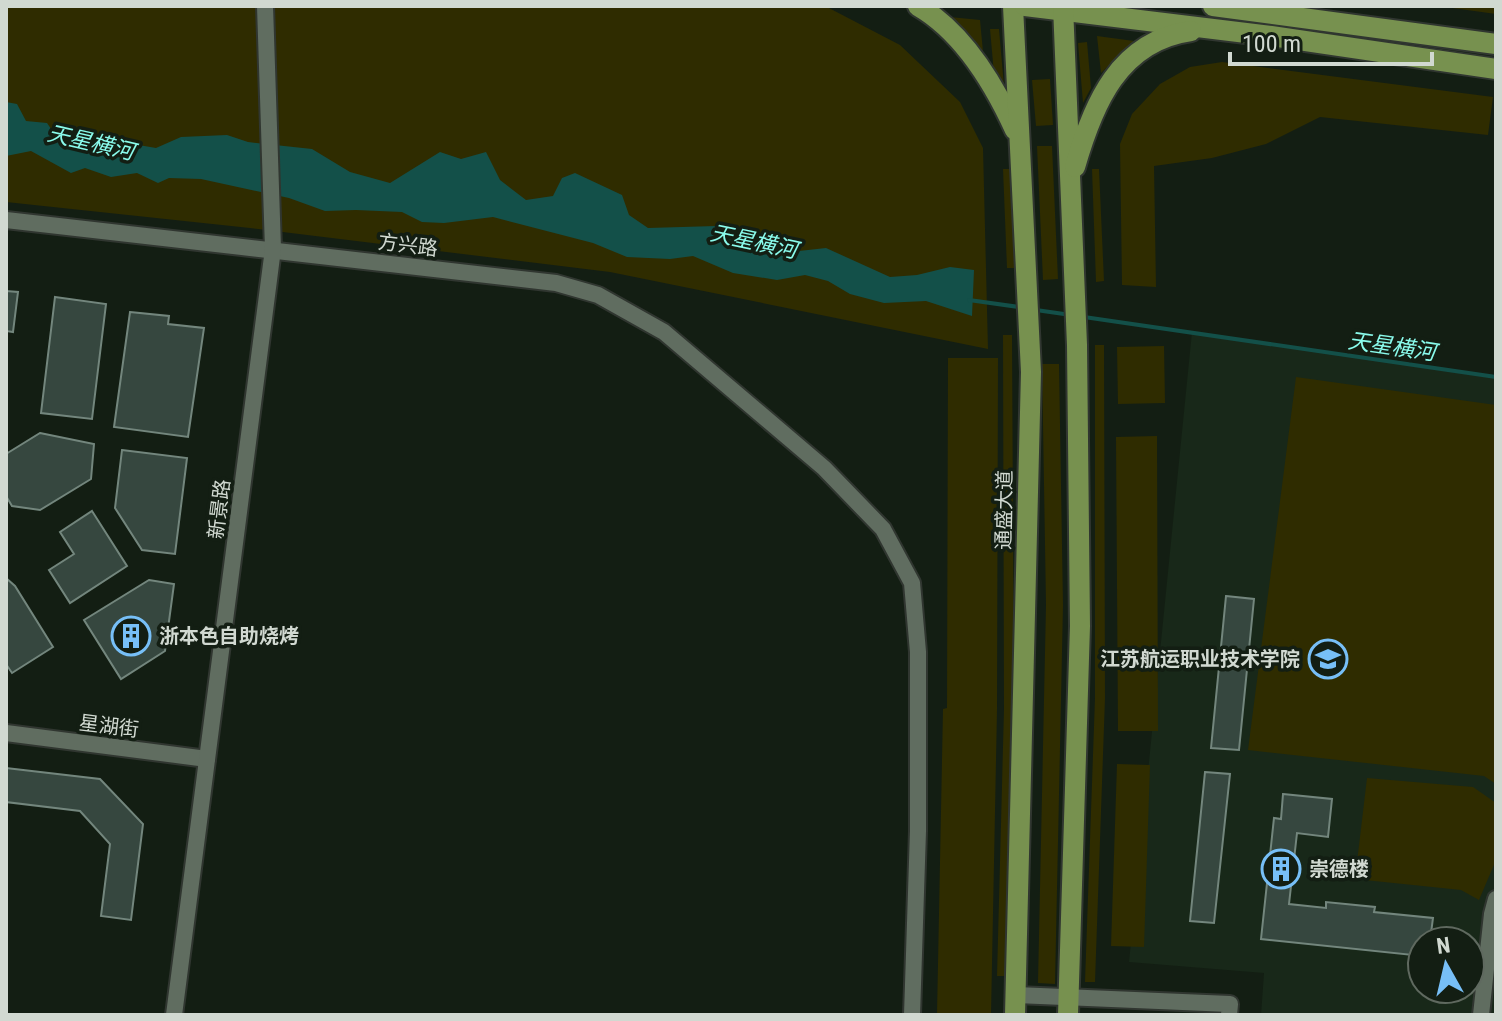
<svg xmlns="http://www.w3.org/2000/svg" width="1502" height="1021" viewBox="0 0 1502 1021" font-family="'Roboto Condensed','Noto Sans SC',sans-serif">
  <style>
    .built { fill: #182819; fill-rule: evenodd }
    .green { fill: #2f2c00 }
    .water { fill: #135049 }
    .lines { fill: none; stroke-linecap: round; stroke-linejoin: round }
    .stream { stroke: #135049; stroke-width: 4 }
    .building { fill: #36473f; stroke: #73867d; stroke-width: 2 }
    .minor-casing { stroke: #303630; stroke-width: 20 }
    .major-casing { stroke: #303630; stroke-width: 24 }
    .minor { stroke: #606d60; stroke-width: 16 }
    .major { stroke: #77914f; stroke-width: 20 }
    .labels { text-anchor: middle; stroke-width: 7; stroke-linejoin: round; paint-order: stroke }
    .street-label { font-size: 20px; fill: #d1d9d1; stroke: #131e13 }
    .poi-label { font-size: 20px; font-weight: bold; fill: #d1d9d1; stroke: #131e13; text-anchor: start }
    .water-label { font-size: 22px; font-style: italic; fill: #8afbec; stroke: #131e13 }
  </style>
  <rect width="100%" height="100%" fill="#131e13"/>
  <path class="built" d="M 1192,332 L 1496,377 L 1496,1015 L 1261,1015 L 1264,973 L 1129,962 ZM 1422,941 L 1470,941 L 1470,989 L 1422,989 Z"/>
  <g class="green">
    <polygon points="6,6 827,7 900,45 960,102 983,148 988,349 610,272 250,228 6,202"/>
    <polygon points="1438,6 1496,6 1496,14"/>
    <polygon points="950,17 980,20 983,52"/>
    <polygon points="990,29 999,29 1004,86 994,74"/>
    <polygon points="1097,36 1134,41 1101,73"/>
    <polygon points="1087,42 1091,88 1083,103 1078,43"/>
    <polygon points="1222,62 1493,97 1488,135 1320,117 1266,144 1212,158 1154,166 1156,287 1122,285 1120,144 1132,114 1160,84 1190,67"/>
    <polygon points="1050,79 1053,125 1036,126 1032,80"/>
    <polygon points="1037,146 1052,146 1058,279 1043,280"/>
    <polygon points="1003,169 1011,169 1015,268 1007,268"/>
    <polygon points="1092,169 1099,169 1104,281 1096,282"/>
    <polygon points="1003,335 1012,335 1014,710 1007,976 997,976 1004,709"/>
    <polygon points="1095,345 1104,345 1105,698 1095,982 1085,982 1095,698"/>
    <polygon points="1164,346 1165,403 1118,404 1117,347"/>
    <polygon points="948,358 998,358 997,710 991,1015 937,1015 943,709 947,708"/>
    <polygon points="1042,364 1059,364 1063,605 1055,984 1038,983 1046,605"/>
    <polygon points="1296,377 1496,405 1496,784 1484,776 1248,750"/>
    <polygon points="1157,436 1158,731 1118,731 1116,437"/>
    <polygon points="1117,764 1150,765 1144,947 1111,946"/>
    <polygon points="1367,778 1473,787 1496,803 1496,860 1479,900 1461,890 1355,879"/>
  </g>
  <polygon class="water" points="6,102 17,104 26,121 47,123 60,142 91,145 121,142 156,148 181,137 227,135 248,142 312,149 350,172 390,183 440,152 461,159 486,152 500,180 526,200 553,196 562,178 575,173 622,195 629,215 648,228 716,226 729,229 749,242 781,253 826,248 890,277 917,275 950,267 974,270 972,316 926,301 884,303 850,294 828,281 805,275 777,280 733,273 693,256 670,259 627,257 593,243 493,217 444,223 422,222 402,212 356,210 325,211 289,198 201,179 169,178 158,183 137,173 111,177 85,168 71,173 31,151 6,156"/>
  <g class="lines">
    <g class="stream">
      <polyline points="969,300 1019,307"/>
      <polyline points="1036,310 1071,315"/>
      <polyline points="1084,317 1496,377"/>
    </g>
  </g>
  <g class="building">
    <polygon points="6,291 18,292 13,332 6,331"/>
    <polygon points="55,297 106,304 92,419 41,413"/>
    <polygon points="130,312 169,316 168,324 204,328 188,437 114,427"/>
    <polygon points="40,433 94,444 91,479 40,510 12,506 6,496 6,454"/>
    <polygon points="122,450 187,458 175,554 142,550 115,508"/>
    <polygon points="92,511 127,566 70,603 49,570 74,554 60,532"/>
    <polygon points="6,578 15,586 53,647 12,673 6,664"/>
    <polygon points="149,580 174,584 165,651 121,679 84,620"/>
    <polygon points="1226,596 1254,599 1239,750 1211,748"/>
    <polygon points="6,768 100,779 143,824 131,920 101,916 110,844 80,811 6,802"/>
    <polygon points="1205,772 1230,774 1214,923 1190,921"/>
    <polygon points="1283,794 1332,799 1328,837 1297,833 1289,904 1326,908 1326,902 1375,907 1374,912 1433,918 1430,941 1422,941 1422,956 1261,939 1274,818 1281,819"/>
  </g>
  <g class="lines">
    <g class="minor-casing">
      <g id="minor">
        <polyline points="6,220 556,283 598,295 664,332 824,468 883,529 912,583 918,652 918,831 912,1015"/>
        <polyline points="6,733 207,759"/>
        <polyline points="1016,995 1230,1004 1229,1015"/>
        <polyline points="174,1015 273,249 265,6"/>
        <polyline points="1481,1015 1492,914 1496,899"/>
      </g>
    </g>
    <g class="major-casing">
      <g id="major">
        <path d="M 918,6 C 963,32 994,84 1015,130"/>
        <polyline points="1013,6 1031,372 1015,1015"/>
        <polyline points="1025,6 1271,36 1496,69"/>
        <polyline points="1063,6 1077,345 1080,626 1068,1015"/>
        <polyline points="1213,6 1496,44"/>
        <path d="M 1075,167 C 1093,104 1119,41 1191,31"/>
      </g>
    </g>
    <use href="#minor" class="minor"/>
    <use href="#major" class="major"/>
  </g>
  <defs>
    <g id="building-ring" transform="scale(2)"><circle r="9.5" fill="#131e13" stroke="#77bff7" stroke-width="1.5"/><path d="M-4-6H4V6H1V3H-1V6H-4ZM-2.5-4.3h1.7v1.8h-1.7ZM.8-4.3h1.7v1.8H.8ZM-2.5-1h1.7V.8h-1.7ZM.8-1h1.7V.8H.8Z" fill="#77bff7"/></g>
    <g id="university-ring" transform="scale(2)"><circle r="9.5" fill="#131e13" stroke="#77bff7" stroke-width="1.5"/><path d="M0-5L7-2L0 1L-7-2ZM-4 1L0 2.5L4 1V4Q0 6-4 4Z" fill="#77bff7"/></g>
  </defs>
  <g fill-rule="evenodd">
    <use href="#building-ring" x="131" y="636"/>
    <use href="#university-ring" x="1328" y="659"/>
    <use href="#building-ring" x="1281" y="869"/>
  </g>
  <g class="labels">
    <g class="street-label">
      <text transform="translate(408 245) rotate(7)" y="7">方兴路</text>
      <text transform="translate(219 509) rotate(-83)" y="7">新景路</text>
      <text transform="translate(1004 510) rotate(-89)" y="7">通盛大道</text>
      <text transform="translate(109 726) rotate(7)" y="7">星湖街</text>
    </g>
    <g class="poi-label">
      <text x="159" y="643">浙本色自助烧烤</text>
      <text x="1300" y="666" text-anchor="end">江苏航运职业技术学院</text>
      <text x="1309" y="876">崇德楼</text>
    </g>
    <g class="water-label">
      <text transform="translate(91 142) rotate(13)" y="8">天星横河</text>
      <text transform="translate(754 241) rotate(12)" y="8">天星横河</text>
      <text transform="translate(1392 346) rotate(8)" y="8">天星横河</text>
    </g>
  </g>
  <rect width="1502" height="1021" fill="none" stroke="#d1d9d1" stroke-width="16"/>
  <g transform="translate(1446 965) rotate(352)"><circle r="38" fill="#131e13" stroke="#5f695f" stroke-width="2"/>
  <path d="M0-6L14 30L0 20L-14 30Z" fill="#77bff7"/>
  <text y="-12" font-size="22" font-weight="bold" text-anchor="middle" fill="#d1d9d1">N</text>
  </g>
  <path d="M1230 52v12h202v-12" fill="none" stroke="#d1d9d1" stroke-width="4"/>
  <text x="1242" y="52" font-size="24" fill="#d1d9d1" stroke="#131e13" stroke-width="6" paint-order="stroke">100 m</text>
</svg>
